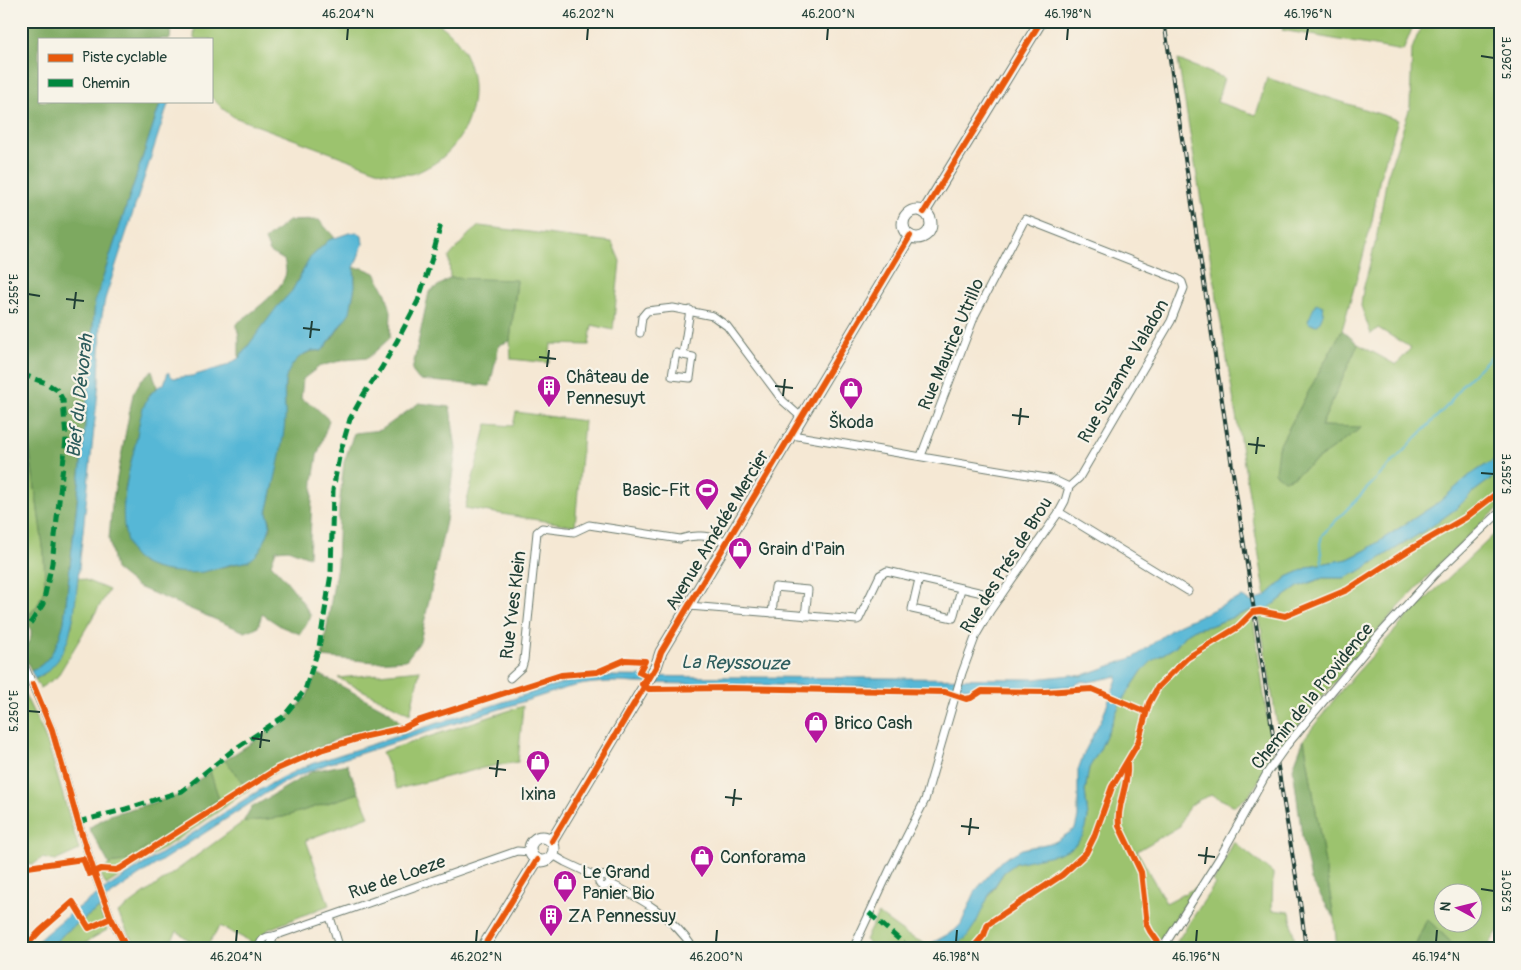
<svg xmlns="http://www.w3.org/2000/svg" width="1521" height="970" viewBox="0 0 1521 970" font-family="Pangolin,sans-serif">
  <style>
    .green { fill: #9cc36e; stroke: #5e8051; fill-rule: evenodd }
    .forest { fill: #7da961; stroke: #4e734a }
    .water { fill: #57b7d6; stroke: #3b7a85 }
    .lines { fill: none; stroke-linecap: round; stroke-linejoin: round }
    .stream { stroke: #57b7d6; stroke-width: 2 }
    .street-casing { stroke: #6a796c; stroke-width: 9 }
    .primary-casing { stroke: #6a796c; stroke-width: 13 }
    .street { stroke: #fff; stroke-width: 7 }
    .primary { stroke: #fff; stroke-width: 11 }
    .rail-casing { stroke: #1f3d34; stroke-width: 4 }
    .rail { stroke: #f7f3e8; stroke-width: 2; stroke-dasharray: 5.5; stroke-linecap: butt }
    .street-bridge-casing { stroke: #6a796c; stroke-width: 9; stroke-linecap: butt }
    .street-bridge { stroke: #fff; stroke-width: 7 }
    .quiet { stroke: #00873e; stroke-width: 5; stroke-dasharray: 10 5; stroke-linecap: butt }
    .cycleway-casing { stroke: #f7f3e8; stroke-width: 9 }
    .cycleway { stroke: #e8590c; stroke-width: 6 }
    .ticks { fill: none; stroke: #1f3d34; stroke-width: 2 }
    .labels { text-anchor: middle; stroke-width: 4.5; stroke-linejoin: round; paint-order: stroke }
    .street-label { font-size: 18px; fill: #1f3d34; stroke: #f7f3e8 }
    .poi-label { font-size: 18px; fill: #1f3d34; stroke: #f7f3e8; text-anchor: start }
    .water-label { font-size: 19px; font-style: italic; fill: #2d5c5c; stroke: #f7f3e8 }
    .neatline { fill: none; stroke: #1f3d34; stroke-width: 2 }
    .ticks-label { font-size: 12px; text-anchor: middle; fill: #1f3d34 }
  </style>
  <rect width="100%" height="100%" fill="#f7f3e8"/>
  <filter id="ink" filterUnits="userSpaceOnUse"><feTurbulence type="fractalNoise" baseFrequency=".02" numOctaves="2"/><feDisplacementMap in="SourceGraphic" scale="10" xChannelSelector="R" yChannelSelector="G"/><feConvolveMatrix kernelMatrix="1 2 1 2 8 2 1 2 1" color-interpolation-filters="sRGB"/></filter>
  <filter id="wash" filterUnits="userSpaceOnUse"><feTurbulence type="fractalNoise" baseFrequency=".0096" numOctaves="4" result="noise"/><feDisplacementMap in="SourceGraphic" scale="20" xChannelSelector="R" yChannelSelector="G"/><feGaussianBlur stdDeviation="1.12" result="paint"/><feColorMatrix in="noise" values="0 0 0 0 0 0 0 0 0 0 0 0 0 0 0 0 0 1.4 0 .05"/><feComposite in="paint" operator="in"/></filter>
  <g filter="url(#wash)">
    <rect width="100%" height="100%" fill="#f5e8d4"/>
    <g class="green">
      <path d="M 195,21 L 434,21 C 443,26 451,33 457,41 C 488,82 472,146 426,168 C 422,170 417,173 412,174 C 402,175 392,173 382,172 L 234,117 L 223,109 L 211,97 L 211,39 L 194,39 Z"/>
      <polygon points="1286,21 1415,21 1403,51 1282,30"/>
      <polygon points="1423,21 1500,21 1500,456 1470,475 1439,502 1366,550 1348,559 1314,565 1287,577 1267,595 1265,592 1178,60 1224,78 1217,102 1256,115 1267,78 1398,120 1380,177 1372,221 1362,260 1342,330 1278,448 1284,480 1293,477 1361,428 1321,426 1358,344 1396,365 1411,348 1378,328 1371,334 1361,306 1363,290 1376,240 1387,177 1410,107 1412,49"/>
      <polygon points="479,226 612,242 620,261 613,330 592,325 589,345 551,344 549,363 511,359 510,341 517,281 450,278 449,257 469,234"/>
      <polygon points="21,408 25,417 44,553 45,588 37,606 24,620 21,620"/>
      <polygon points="516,412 584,421 575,526 465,508 487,424 513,426"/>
      <path d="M 1500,472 L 1500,507 C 1417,579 1349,664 1281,748 L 1258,609 L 1267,609 L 1298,587 L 1323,578 L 1344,578 L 1358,572 L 1432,526 L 1457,508 L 1472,493 Z"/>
      <path d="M 1500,529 L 1500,928 L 1486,949 L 1458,949 L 1427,919 L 1414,949 L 1337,949 L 1334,918 L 1304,739 L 1343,688 L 1408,616 ZM 1444,892 L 1474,892 L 1474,922 L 1444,922 Z"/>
      <polygon points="78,577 109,590 57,677 40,688 35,679 42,676 72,626"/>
      <path d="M 1252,610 L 1273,759 L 1249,796 L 1235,806 L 1212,795 C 1193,801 1186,806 1180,826 L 1137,851 L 1166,903 L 1199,886 L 1157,949 L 949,949 L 959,944 L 1004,872 L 1016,863 L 1026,859 L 1086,828 L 1088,817 L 1085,791 L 1089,768 L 1100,749 L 1120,704 L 1142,671 L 1153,660 L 1175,647 L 1185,635 L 1195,629 L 1210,626 Z"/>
      <polygon points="420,670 410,714 338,678"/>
      <polygon points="24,693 42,730 49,748 79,850 55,861 42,858 34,864 21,865 21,695"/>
      <polygon points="523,706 518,762 483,768 397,789 382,752"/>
      <polygon points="225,760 248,790 198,826 106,885 101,874 109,864 126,861 218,799 210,771"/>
      <polygon points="359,793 369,816 306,840 329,905 269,929 255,944 220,926 205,949 200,949 177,931 166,949 136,949 118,913 243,822 283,817"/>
      <polygon points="1234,842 1273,873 1272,910 1290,912 1296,949 1172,949 1215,884 1213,882"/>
      <polygon points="99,908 107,930 91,939 79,949 48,949 66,932"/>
      <polygon points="878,914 907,935 928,945 925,949 876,949 865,940"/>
    </g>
    <g class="forest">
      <path d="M 21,21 L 172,21 L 170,39 L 39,39 L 39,101 L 161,101 L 95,302 L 84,438 L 64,622 C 59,642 51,663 31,671 L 23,652 L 31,637 L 31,630 L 24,620 L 37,606 L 45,588 L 44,553 L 25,417 L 21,408 Z"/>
      <path d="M 319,220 L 335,238 L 329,240 L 310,258 L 292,291 L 277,308 L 239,358 L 239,336 L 236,324 C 251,313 284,290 286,272 C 286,268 285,263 284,260 L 270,252 L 265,240 L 288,221 Z"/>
      <path d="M 354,268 L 363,268 L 375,273 L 386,294 L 391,311 L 390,338 L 368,358 L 344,360 L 320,366 L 303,379 L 301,399 L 313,405 L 329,420 L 317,456 L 313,481 L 309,557 L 288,549 L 276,550 L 271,564 C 287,580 300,597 311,616 L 300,634 L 282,627 L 262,614 L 258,627 L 245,632 L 136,586 L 115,569 L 109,539 L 112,504 L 133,394 L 141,380 L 152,370 L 157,387 L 148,396 L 144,407 L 130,472 C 119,499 125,524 131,551 L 159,569 L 175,571 L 206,571 L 248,561 L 271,529 L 270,520 L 267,513 C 274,483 281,454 284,423 C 286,410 283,389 286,377 C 290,361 306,349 322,351 C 343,325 359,302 354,268 Z"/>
      <polygon points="450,278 517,280 510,341 499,345 490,386 419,380 412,371 429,292"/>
      <polygon points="1342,330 1358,344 1321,426 1362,427 1293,477 1284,480 1275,473 1278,448"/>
      <polygon points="419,403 450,407 456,449 446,521 420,642 406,660 375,662 322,657 337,565 339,509 344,462 354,433 381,430"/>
      <polygon points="317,673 390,712 404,726 350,733 293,760 248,790 225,760 282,723 306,698"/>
      <polygon points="1304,739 1334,918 1311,880 1302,836 1293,768"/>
      <polygon points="347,764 359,793 283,817 243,822 251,808 313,771"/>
      <polygon points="210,771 219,799 126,862 109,864 89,828 109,815 180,795"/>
      <polygon points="1427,919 1458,949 1414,949"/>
    </g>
    <g class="water">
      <path d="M 161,101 L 169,101 L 105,299 L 101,321 L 99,382 L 74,615 L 68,640 L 58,660 L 48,671 L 35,679 L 31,671 C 51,663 59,641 64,622 L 84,438 L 95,302 Z"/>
      <path d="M 357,232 L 362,236 L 363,244 L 354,268 L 355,286 L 350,312 L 322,351 C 306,348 293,360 287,375 C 282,386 286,408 285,421 C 282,453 274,483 267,513 C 271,523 271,528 266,538 C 262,547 258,556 248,561 C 243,563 237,563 233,564 C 223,566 213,570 203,572 C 184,574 139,572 130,550 C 117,518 126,482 134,450 C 140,427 139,394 164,384 L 168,372 L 173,378 L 192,376 L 226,366 L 239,358 L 277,307 L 292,291 L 310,258 L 329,240 L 349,233 Z"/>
      <path d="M 1316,303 L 1323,306 C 1325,312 1321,319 1318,325 L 1310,324 L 1308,321 Z"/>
      <path d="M 1500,456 L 1500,472 L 1472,493 L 1457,508 L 1432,526 L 1358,572 L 1344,578 L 1323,578 L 1298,587 L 1267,609 L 1252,610 L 1210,626 L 1195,629 L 1185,635 L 1175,647 L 1153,660 L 1142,671 L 1120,704 L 1100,749 L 1089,768 L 1085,791 L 1088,817 L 1086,828 L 1082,837 L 1072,848 L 1057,854 L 1016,863 L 1004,872 L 990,893 L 976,923 L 966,938 L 949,949 L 925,949 L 928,945 L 954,931 L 961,924 L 976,890 L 1001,861 L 1022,849 L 1055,842 L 1075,829 L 1078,817 L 1078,770 L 1084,753 L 1103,716 L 1117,679 L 1117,676 L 1089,682 L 1082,681 L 1073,686 L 1034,689 L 635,683 C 611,681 590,682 566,688 L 327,764 L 293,778 L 277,786 L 138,876 L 102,901 L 99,908 L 66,932 L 48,949 L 29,949 C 77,903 134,871 190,835 C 230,810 269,780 314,763 L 559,684 L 602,676 L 1034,679 L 1071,675 L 1081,676 L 1135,657 L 1176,626 L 1242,597 L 1252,602 L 1267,595 L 1287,577 L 1314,565 L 1348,559 L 1366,550 L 1439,502 L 1470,475 Z"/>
    </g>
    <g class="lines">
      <polyline class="stream" points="1322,563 1320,544 1322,535 1449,404 1462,385 1500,348"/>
    </g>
  </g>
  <g filter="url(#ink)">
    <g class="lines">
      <g class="street-casing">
        <g id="street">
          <polyline points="640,333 642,317 647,311 673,308 713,316 727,326 783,401 802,418"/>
          <polyline points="683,355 693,357 690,378 672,376 676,353 683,355 690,310"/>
          <polyline points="792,435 1052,479 1069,487 1065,501 1059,512 990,611 976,635 962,673 925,800 892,865 853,949"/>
          <polyline points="921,456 975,315 1025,219 1178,279 1182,282 1184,288 1171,321 1079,478 1069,487"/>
          <polyline points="1059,512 1188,591"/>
          <polyline points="919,579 912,609 953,618 961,589"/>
          <polyline points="689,606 857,620 859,619 880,575 887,571 1000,597"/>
          <polyline points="772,613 775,587 808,590 805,616"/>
          <polyline points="21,658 52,730 78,822 94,872 111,918 127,949"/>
          <path d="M 510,678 L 522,667 L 524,660 L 535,552 L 537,532 L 542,528 L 574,532 L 589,525 L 680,539 C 698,533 709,537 727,541"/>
          <polyline points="1287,745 1378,636 1435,574 1500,512"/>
          <polyline points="553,855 565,862 599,878"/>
          <circle cx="604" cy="881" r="5.5"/>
          <path d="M 609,883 C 643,899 673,917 694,949"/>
          <polyline points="330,917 340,949"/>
          <path d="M 259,949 C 260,939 265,936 274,936 L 517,851 L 530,852"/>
          <polyline points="267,949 274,936"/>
          <polyline points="1162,949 1220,857 1267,773"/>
        </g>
      </g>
      <g class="primary-casing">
        <g id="primary">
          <circle cx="917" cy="224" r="14"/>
          <polyline points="924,212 1041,21"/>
          <circle cx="542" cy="849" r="12"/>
          <polyline points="552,841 656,667 661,652 910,236"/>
          <polyline points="482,949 537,860"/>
        </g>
      </g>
      <use href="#street" class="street"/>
      <use href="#primary" class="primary"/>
      <g class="rail-casing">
        <polyline id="rail" points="1164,21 1277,761 1300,901 1306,949"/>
      </g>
      <use href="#rail" class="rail"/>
      <g class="street-bridge-casing">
        <polyline id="street-bridge" points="1267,773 1287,745"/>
      </g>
      <use href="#street-bridge" class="street-bridge"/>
      <g class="quiet">
        <polyline points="21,374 46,383 57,390 63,400 66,439 52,563 43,604 29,625 21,627"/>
        <polyline points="78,822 126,809 182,791 232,751 283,717 305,690 319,647 331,574 333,490 339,457 350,419 364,394 381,369 397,341 418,301 432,258 441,224"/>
        <polyline points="869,913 910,949"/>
      </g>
      <g class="cycleway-casing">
        <g id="cycleway">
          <polyline points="924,212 1041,21"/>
          <polyline points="33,684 52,730 78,822 94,872 111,918 127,949"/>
          <path d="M 1127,765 C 1129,786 1116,805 1119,826 L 1141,872 L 1147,925 L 1150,931 L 1162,948"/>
          <polyline points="552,841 656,667 661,652 910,236"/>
          <polyline points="21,868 83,859 89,874 101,869 116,870 121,868 277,769 323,749 367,736 403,728 417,721 561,675 597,672 625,660 645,661 639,672 647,676 642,684 649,689 731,688 945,692 966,699 971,698 982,691 1045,692 1092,689 1146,712"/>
          <polyline points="23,949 40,931 73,902 89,928 111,918"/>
          <polyline points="482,949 537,860"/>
          <polyline points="972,949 984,935 988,924 1062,875 1086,853 1094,837 1112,787 1138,743 1149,703 1158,687 1187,658 1238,627 1253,612 1260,611 1285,616 1347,590 1409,550 1465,518 1500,491"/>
        </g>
      </g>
      <use href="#cycleway" class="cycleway"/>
    </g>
  </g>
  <path class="ticks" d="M 347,40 L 348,28M 587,40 L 588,28M 827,40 L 828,28M 1067,40 L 1068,28M 1306,40 L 1308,28M 1481,56 L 1494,58M 28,294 L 40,296M 66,299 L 84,301M 74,309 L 76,292M 303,328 L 320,330M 310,338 L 312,321M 539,357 L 556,359M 547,367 L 549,350M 775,386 L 793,388M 783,396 L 785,379M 1012,415 L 1029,417M 1019,425 L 1021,408M 1248,444 L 1265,446M 1256,454 L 1258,437M 1481,473 L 1494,474M 28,711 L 40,712M 252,738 L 270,741M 260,748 L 262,731M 489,768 L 506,770M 496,777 L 498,760M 725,797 L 742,799M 733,806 L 735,789M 961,826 L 979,828M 969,835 L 971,818M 1198,855 L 1215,857M 1205,864 L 1207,847M 1481,889 L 1494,891M 236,942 L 237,930M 476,942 L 477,930M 716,942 L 717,930M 956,942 L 957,930M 1196,942 L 1197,930M 1436,942 L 1437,930"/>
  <defs>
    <g id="building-pin" transform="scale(1.25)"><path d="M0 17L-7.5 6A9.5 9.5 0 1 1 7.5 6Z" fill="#b5179e" stroke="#f7f3e8"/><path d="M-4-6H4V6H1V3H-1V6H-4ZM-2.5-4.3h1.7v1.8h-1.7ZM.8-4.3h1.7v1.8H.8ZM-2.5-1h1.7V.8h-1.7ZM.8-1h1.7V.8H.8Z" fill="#fff"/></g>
    <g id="shop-pin" transform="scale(1.25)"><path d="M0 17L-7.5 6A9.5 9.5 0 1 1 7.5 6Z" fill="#b5179e" stroke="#f7f3e8"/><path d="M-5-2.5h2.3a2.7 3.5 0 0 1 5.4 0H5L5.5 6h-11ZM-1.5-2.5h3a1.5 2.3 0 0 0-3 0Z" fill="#fff"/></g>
    <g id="stadium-pin" transform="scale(1.25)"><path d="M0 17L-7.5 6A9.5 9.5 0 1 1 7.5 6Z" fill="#b5179e" stroke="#f7f3e8"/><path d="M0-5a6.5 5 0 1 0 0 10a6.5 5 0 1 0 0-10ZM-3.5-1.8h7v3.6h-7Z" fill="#fff"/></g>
  </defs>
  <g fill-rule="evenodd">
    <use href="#building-pin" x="549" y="387"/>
    <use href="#shop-pin" x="851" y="389"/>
    <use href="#stadium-pin" x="707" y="490"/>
    <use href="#shop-pin" x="740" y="549"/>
    <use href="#shop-pin" x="816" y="723"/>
    <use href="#shop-pin" x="538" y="762"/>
    <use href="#shop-pin" x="702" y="857"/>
    <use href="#shop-pin" x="565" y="882"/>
    <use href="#building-pin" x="551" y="916"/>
  </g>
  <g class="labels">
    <g class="street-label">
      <text transform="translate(951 344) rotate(-67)" y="6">Rue Maurice Utrillo</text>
      <text transform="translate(1123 371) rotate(-60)" y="6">Rue Suzanne Valadon</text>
      <text transform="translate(717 530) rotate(-59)" y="6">Avenue Amédée Mercier</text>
      <text transform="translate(1006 565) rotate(-58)" y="6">Rue des Prés de Brou</text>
      <text transform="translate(513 605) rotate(-83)" y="6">Rue Yves Klein</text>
      <text transform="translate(1312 696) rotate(-51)" y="6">Chemin de la Providence</text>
      <text transform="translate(397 877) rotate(-19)" y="6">Rue de Loeze</text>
    </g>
    <g class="poi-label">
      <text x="566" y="383">Château de<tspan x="566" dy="21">Pennesuyt</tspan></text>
      <text x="851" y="428" text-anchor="middle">Škoda</text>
      <text x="690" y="496" text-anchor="end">Basic-Fit</text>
      <text x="758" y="555">Grain d'Pain</text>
      <text x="834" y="729">Brico Cash</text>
      <text x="538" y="800" text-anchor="middle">Ixina</text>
      <text x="720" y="863">Conforama</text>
      <text x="582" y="878">Le Grand<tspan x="582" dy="21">Panier Bio</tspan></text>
      <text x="568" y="922">ZA Pennessuy</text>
    </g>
    <g class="water-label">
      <text transform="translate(79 396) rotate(-84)" y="7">Bief du Dévorah</text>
      <text transform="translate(735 662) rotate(1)" y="7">La Reyssouze</text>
    </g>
  </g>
  <rect width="1521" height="970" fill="none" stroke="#f7f3e8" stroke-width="55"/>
  <rect x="38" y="38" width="175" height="65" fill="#f7f3e8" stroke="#a1aaa0"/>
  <rect x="48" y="54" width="25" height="8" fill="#e8590c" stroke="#a1aaa0"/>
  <text x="82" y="62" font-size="15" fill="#1f3d34">Piste cyclable</text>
  <rect x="48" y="79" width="25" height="8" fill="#00873e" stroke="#a1aaa0"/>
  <text x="82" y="88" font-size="15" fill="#1f3d34">Chemin</text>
  <g transform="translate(1458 908) rotate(277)"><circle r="24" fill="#f7f3e8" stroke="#a1aaa0"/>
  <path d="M0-4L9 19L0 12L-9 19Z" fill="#b5179e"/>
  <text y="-8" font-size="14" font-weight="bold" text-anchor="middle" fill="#1f3d34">N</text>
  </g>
  <rect x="28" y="28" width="1466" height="914" class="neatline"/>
  <g class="ticks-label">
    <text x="348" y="18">46.204°N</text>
    <text x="588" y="18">46.202°N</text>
    <text x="828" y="18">46.200°N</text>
    <text x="1068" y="18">46.198°N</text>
    <text x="1308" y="18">46.196°N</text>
    <text transform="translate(1507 58) rotate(-90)" y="4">5.260°E</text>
    <text transform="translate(14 294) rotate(-90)" y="4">5.255°E</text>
    <text transform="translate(1507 474) rotate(-90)" y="4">5.255°E</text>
    <text transform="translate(14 711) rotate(-90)" y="4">5.250°E</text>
    <text transform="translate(1507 891) rotate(-90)" y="4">5.250°E</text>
    <text x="236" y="961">46.204°N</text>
    <text x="476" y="961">46.202°N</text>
    <text x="716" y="961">46.200°N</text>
    <text x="956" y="961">46.198°N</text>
    <text x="1196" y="961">46.196°N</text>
    <text x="1436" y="961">46.194°N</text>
  </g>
</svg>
